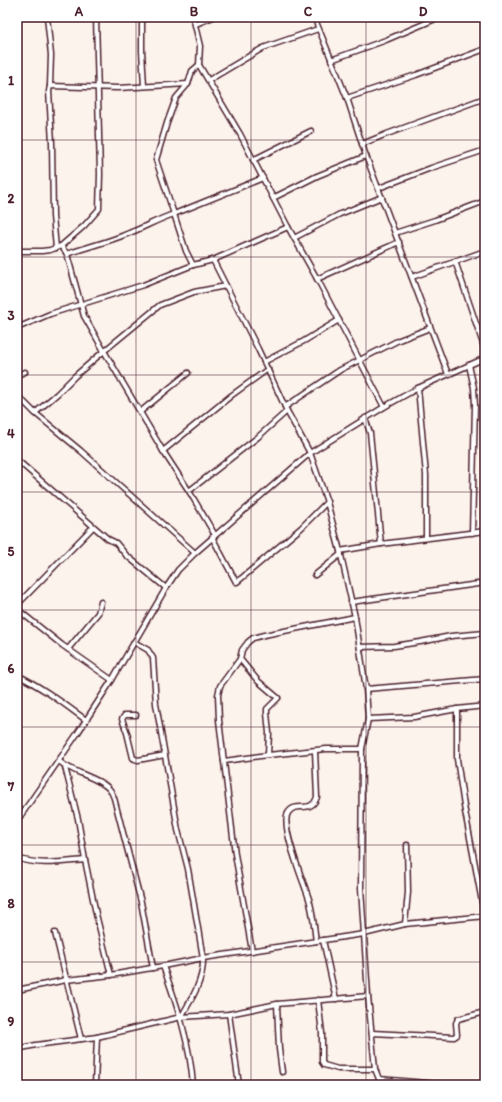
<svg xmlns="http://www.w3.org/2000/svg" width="502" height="1102" viewBox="0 0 502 1102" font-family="Itim,sans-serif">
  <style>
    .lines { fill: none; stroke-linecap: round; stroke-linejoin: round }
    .street-casing { stroke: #4a1f2b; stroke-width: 7 }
    .street { stroke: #fff; stroke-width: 4 }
    .grid { fill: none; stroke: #4a1f2b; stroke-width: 1; stroke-opacity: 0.55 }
    .neatline { fill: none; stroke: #4a1f2b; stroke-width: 1.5 }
    .grid-label { font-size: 13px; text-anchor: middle; font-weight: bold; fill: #4a1f2b }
  </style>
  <rect width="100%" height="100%" fill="#fdf3ed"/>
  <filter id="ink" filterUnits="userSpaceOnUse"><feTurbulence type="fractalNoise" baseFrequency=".025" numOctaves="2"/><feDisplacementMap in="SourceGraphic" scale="8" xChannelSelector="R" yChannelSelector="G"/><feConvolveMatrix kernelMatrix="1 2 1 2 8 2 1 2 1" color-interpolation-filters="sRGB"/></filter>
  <g filter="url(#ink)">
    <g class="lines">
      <g class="street-casing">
        <g id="street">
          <polyline points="47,17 51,55 50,86"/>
          <polyline points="142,17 142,51 144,86"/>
          <polyline points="193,17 200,46 199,65 192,71 188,84 176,98 167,123 156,160 174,214 263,178"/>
          <polyline points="314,17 347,98 366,156 448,374"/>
          <polyline points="196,24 213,17"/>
          <polyline points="331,60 386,40 440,17"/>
          <polyline points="199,65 240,134 288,227 320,284 384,407"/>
          <polyline points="209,80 263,48 318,29"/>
          <polyline points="347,98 416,75 485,49"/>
          <polyline points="362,144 387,134 485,98"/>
          <polyline points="253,160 311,131"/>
          <polyline points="379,188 431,168 485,150"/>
          <polyline points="273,198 317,176 366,156"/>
          <polyline points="395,233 435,220 485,201"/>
          <polyline points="294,238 340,214 382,197"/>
          <polyline points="61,246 67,254 84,316 104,351 163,451 189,491 215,535"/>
          <polyline points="56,248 53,216 52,143 49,91 50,86 118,88 188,84"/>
          <polyline points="17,251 42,251 50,250 61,246 84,226 99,209 100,174 96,17"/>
          <path d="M 67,254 C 87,247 108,242 127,234 C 143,228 158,219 174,214 L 186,251 L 193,265"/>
          <polyline points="213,260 258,349 287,411 310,453 327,502 340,551 355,617 366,689 368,719 362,749 361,888 368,996 375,1069 379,1079 379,1085"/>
          <polyline points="455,261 485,350"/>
          <polyline points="412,277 485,251"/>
          <polyline points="317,279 399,242"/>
          <polyline points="17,328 50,314 143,285 193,265 213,260 288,227"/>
          <polyline points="264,362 304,341 339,320"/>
          <polyline points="469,365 474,388 475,405 472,533"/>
          <polyline points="17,375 25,372"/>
          <polyline points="418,388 426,475 426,538"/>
          <polyline points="17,395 35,413 81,451 195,553"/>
          <polyline points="285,407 340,370 399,340 430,328"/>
          <polyline points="140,412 188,373"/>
          <polyline points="35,413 57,394 75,376 104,351 160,305 194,292 226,286"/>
          <polyline points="365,418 370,433 381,544"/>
          <polyline points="163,451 232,395 268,369"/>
          <polyline points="17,460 108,539 116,543 126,555 166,588"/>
          <polyline points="189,491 258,437 287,411"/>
          <polyline points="212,537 236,582 237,582 301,528 327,502"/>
          <polyline points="340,551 381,544 485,531"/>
          <polyline points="315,575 341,554"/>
          <polyline points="351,602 485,583"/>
          <polyline points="17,605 93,527"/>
          <polyline points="17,609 62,645 112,680"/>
          <path d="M 134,642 L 148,650 L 153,658 L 156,704 L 178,830 L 188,869 L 203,958 C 204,979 192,999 181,1017"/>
          <polyline points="360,647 394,646 420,642 451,636 485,633"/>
          <polyline points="68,649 98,613 101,602"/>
          <polyline points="240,659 258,681 278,698 267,709 267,713 269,733 268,755"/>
          <path d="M 17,675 C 42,687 64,704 86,720"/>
          <polyline points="366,689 485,679"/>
          <polyline points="457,709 457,759 464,806 485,918"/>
          <polyline points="136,715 125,715 122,719 127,733 133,758 135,759 138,760 165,755"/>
          <polyline points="368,719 414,717 457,709 485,706"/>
          <path d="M 315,751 L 317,797 C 311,815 296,800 288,813 C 280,826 304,883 309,899 C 313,912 314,927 316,941"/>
          <path d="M 59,761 C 72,773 101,778 110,790 C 112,792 113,796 114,798 L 141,902 L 153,968"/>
          <polyline points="224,761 268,755 326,749 362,749"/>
          <polyline points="65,767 78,819 85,860 96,914 111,975"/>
          <polyline points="17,821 77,734 112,680 166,588 178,570 195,553 310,453 384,407 418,388 485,358"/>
          <path d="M 17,858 C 40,866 61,862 85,860"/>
          <polyline points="405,924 408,892 407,845"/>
          <polyline points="55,933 81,1039"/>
          <polyline points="323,940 336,999"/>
          <polyline points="252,951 235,854 219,720 218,695 220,686 240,659 242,650 248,642 253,638 264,635 355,617"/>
          <path d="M 163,966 C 177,1005 190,1043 193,1085"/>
          <polyline points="17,990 66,980 111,975 163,966 203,958 364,934 405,924 485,916"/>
          <polyline points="318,1000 322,1033 322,1062 324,1065 338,1069 375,1069"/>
          <polyline points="277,1004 279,1049 282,1072"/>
          <polyline points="229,1014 239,1085"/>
          <polyline points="372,1033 454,1037 457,1035 456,1023 458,1019 485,1012"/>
          <polyline points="17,1049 36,1045 97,1037 181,1017 229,1014 277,1004 368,996"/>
          <polyline points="379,1079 450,1085"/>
          <polyline points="95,1085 97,1037"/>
        </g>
      </g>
      <use href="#street" class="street"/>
    </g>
  </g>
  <path class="grid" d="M 136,17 L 136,1085M 251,17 L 251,1085M 366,17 L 366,1085M 17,140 L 485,140M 17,257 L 485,257M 17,375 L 485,375M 17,492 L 485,492M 17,610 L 485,610M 17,727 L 485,727M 17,845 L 485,845M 17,962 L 485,962"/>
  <rect width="502" height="1102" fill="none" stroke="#fff" stroke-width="44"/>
  <rect x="22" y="22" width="458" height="1058" class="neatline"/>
  <g class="grid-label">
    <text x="79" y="16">A</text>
    <text x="194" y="16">B</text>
    <text x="308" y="16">C</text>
    <text x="423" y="16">D</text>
    <text x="11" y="85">1</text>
    <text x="11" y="203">2</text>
    <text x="11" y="320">3</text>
    <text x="11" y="438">4</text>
    <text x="11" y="556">5</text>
    <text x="11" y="673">6</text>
    <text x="11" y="791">7</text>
    <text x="11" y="908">8</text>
    <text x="11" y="1026">9</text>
  </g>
</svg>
